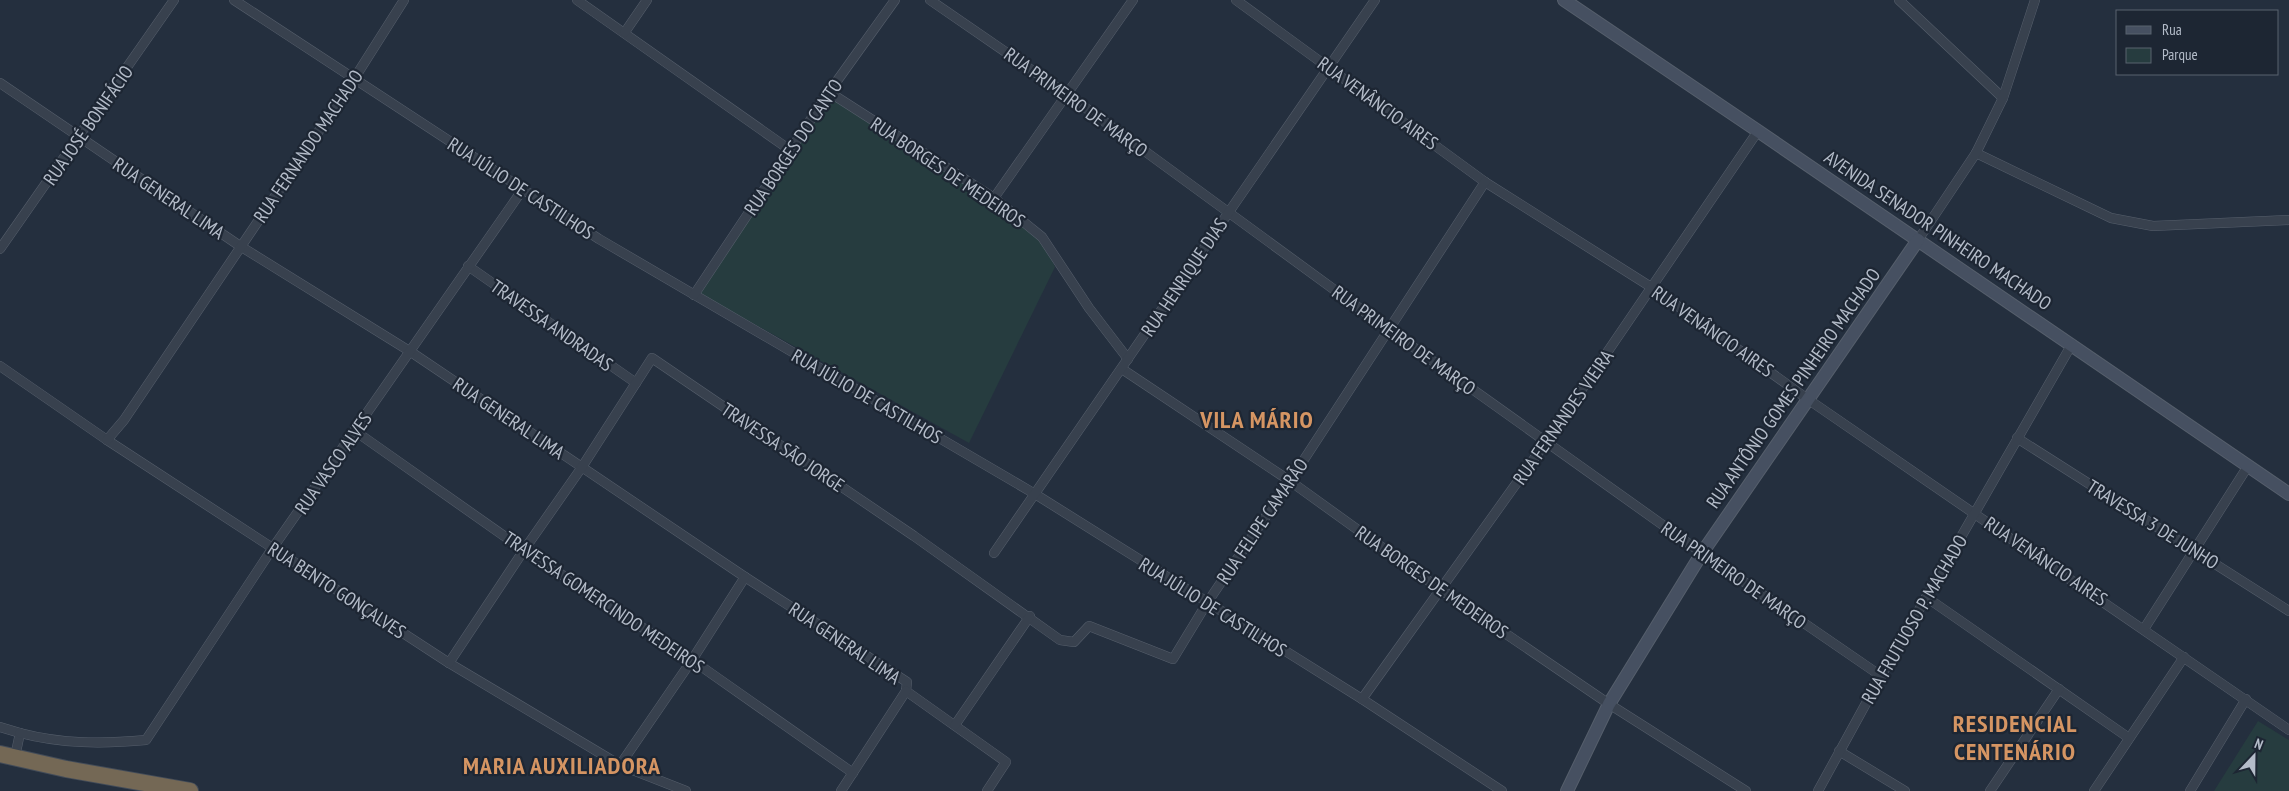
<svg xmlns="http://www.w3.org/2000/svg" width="2289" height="791" viewBox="0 0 2289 791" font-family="'PT Sans Narrow',sans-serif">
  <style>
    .green { fill: #263c3f }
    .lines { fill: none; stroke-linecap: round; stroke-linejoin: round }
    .street-casing { stroke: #565f6c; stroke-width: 10 }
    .secondary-casing { stroke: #565f6c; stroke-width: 14 }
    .highway-casing { stroke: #434c59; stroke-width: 18 }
    .street { stroke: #38414e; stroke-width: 9 }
    .secondary { stroke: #465061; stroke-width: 12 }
    .highway { stroke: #746855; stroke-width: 16 }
    .labels { text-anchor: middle; stroke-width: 4.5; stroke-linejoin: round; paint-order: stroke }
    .street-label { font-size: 19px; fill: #b4bcc9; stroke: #1d2633 }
    .district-label { font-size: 24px; font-weight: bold; letter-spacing: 1px; fill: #d59563; stroke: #1d2633 }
  </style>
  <rect width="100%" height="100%" fill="#242f3e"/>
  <g class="green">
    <polygon points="830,95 994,200 1042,239 1055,267 969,443 700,294"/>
    <polygon points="2258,721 2289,740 2289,791 2214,791"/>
  </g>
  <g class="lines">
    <g class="street-casing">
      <g id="street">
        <polyline points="234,0 599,239 1035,494 1362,699 1502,791"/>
        <polyline points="577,0 790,150"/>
        <polyline points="930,0 1068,95 1388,329 1702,553 1881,676"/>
        <polyline points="1236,0 1485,182 1651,287 1809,400 2289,730"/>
        <polyline points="1899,0 2003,98"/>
        <polyline points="625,32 647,0"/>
        <polyline points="0,83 240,246 411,352 745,577 907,682 906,691"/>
        <polyline points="829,92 994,198 1042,237 1089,308 1128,359"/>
        <polyline points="1976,153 2111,218 2153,226 2289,220"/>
        <polyline points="994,198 1133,0"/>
        <polyline points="1918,240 1976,153 2003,98 2035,0"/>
        <polyline points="0,249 174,0"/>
        <polyline points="468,266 636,383"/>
        <polyline points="694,295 829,92 895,0"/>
        <polyline points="0,366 107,440 449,663 620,765 686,791"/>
        <polyline points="1122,369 1290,481 1440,589 1609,704 1746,791"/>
        <polyline points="355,431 524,550 692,660 853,773"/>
        <polyline points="2017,438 2289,611"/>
        <polyline points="107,440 124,420 354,79 404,0"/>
        <polyline points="994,553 1375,0"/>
        <polyline points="1926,597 2129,738"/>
        <polyline points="2144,629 2248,466"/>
        <polyline points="449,663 524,550 582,467 652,358 914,536 1060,640 1074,642 1089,626 1173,659 1207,603 1290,481 1485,182"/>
        <polyline points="906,691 1006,762 987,791"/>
        <polyline points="1362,699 1546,442 1758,131"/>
        <polyline points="955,725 1030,616"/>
        <polyline points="0,727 20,733 15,757"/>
        <path d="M 20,733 C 62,744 103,744 146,740 L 272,549 L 523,189"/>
        <polyline points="1839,751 1905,791"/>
        <polyline points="620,765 692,660 745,577"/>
        <polyline points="841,791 906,691"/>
        <polyline points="1818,791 1881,676 2072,344"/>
        <polyline points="1990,791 2059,689"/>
        <polyline points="2094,791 2184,657"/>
        <polyline points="2190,791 2246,699"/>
      </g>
    </g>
    <g class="secondary-casing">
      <g id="secondary">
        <polyline points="1564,0 1758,131 2289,494"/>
        <polyline points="1567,791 1609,704 1702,553 1918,240"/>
      </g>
    </g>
    <g class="highway-casing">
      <polyline id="highway" points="0,754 66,769 190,791"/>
    </g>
    <use href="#street" class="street"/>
    <use href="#secondary" class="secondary"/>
    <use href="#highway" class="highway"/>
  </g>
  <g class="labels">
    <g class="street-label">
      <text transform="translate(1076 102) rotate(36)" y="7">RUA PRIMEIRO DE MARÇO</text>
      <text transform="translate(1378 103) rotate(36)" y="7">RUA VENÂNCIO AIRES</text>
      <text transform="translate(88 125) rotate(-55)" y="7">RUA JOSÉ BONIFÁCIO</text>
      <text transform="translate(308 146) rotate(-56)" y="7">RUA FERNANDO MACHADO</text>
      <text transform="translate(793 147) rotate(-56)" y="7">RUA BORGES DO CANTO</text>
      <text transform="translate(948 172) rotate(34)" y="7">RUA BORGES DE MEDEIROS</text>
      <text transform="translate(521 188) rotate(33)" y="7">RUA JÚLIO DE CASTILHOS</text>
      <text transform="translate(169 198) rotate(34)" y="7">RUA GENERAL LIMA</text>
      <text transform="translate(1938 230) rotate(34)" y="7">AVENIDA SENADOR PINHEIRO MACHADO</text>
      <text transform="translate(1184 277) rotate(-56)" y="7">RUA HENRIQUE DIAS</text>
      <text transform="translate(552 325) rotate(35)" y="7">TRAVESSA ANDRADAS</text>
      <text transform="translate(1713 331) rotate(35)" y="7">RUA VENÂNCIO AIRES</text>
      <text transform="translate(1404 340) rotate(36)" y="7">RUA PRIMEIRO DE MARÇO</text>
      <text transform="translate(1793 388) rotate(-55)" y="7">RUA ANTÔNIO GOMES PINHEIRO MACHADO</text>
      <text transform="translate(867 396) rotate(30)" y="7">RUA JÚLIO DE CASTILHOS</text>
      <text transform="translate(1563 417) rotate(-55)" y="7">RUA FERNANDES VIEIRA</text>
      <text transform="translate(509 418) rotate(34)" y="7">RUA GENERAL LIMA</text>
      <text transform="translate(783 447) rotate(34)" y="7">TRAVESSA SÃO JORGE</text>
      <text transform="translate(333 463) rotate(-55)" y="7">RUA VASCO ALVES</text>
      <text transform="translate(1262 521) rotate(-56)" y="7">RUA FELIPE CAMARÃO</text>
      <text transform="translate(2153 524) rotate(32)" y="7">TRAVESSA 3 DE JUNHO</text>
      <text transform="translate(2046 561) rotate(34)" y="7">RUA VENÂNCIO AIRES</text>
      <text transform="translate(1734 575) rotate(35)" y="7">RUA PRIMEIRO DE MARÇO</text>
      <text transform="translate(1432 582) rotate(35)" y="7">RUA BORGES DE MEDEIROS</text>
      <text transform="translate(337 590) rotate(33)" y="7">RUA BENTO GONÇALVES</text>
      <text transform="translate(604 602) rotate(34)" y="7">TRAVESSA GOMERCINDO MEDEIROS</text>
      <text transform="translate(1213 607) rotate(32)" y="7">RUA JÚLIO DE CASTILHOS</text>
      <text transform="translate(1914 619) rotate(-60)" y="7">RUA FRUTUOSO P. MACHADO</text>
      <text transform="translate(845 643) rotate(34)" y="7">RUA GENERAL LIMA</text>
    </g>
    <g class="district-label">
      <text x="1257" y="428">VILA MÁRIO</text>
      <text x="2015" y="732">RESIDENCIAL<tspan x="2015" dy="28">CENTENÁRIO</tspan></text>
      <text x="562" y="774">MARIA AUXILIADORA</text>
    </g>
  </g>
  <rect x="2116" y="10" width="162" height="65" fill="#1d2633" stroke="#59626f"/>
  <rect x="2126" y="26" width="25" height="8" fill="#465061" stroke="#59626f"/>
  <text x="2162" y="35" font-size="15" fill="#b4bcc9">Rua</text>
  <rect x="2126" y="48" width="25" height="15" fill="#263c3f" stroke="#59626f"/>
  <text x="2162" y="60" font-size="15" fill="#b4bcc9">Parque</text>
  <g transform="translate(2254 756) rotate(22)" stroke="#1d2633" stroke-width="4" paint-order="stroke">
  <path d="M0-4L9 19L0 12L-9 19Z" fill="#b4bcc9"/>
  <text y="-8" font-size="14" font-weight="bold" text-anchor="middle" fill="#b4bcc9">N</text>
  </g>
</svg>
